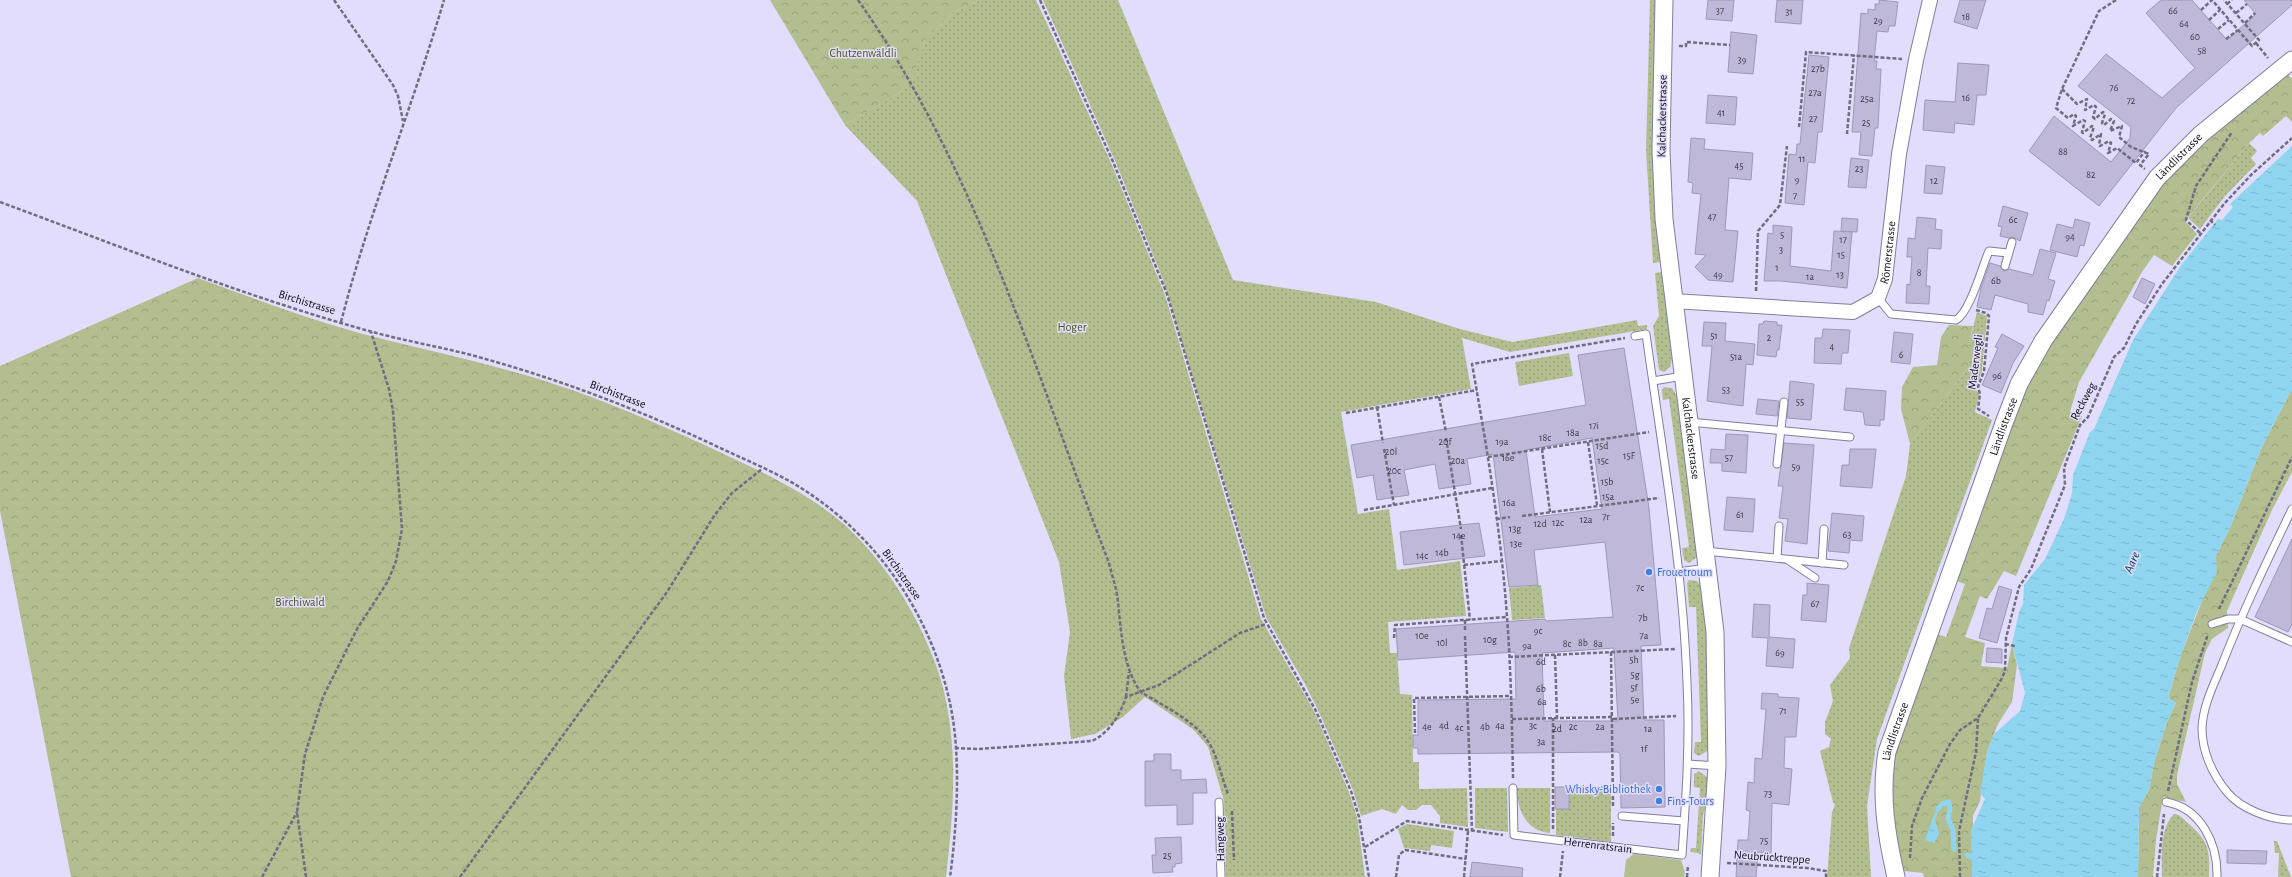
<svg xmlns="http://www.w3.org/2000/svg" width="2292" height="877" viewBox="0 0 2292 877" font-family="'Alegreya Sans',sans-serif">
  <style>
    .grass { fill: url(#grass-dots) }
    .forest { fill: url(#forest-crowns) }
    .pitch { fill: #b2be90 }
    .water { fill: url(#water-ripples) }
    .lines { fill: none; stroke-linecap: round; stroke-linejoin: round }
    .stream { stroke: #90d5ef; stroke-width: 5 }
    .building { fill: #bfb8d8; stroke: #9e98b6; fill-rule: evenodd }
    .service-casing { stroke: #837d9a; stroke-width: 9 }
    .minor-casing { stroke: #837d9a; stroke-width: 16 }
    .tertiary-casing { stroke: #837d9a; stroke-width: 19 }
    .path { stroke: #716d81; stroke-width: 2.5; stroke-dasharray: 4 2; stroke-linecap: butt }
    .service { stroke: #fff; stroke-width: 7 }
    .minor { stroke: #fff; stroke-width: 14 }
    .tertiary { stroke: #fff; stroke-width: 17 }
    .shop-dot { fill: #3f7fe0; stroke: #e3ddfd; stroke-width: 1.5 }
    .labels { text-anchor: middle; stroke-width: 3; stroke-linejoin: round; paint-order: stroke }
    .number-label { font-size: 10px; fill: #3b3847 }
    .park-label { font-size: 12px; fill: #4a5719; stroke: #e3ddfd }
    .street-label { font-size: 12px; fill: #0f0d17; stroke: #e3ddfd }
    .shop-label { font-size: 12px; fill: #366cbe; stroke: #e3ddfd; text-anchor: start }
    .water-label { font-size: 13px; font-style: italic; fill: #004152; stroke: #e3ddfd }
  </style>
  <defs>
    <pattern id="grass-dots" width="8" height="8" patternUnits="userSpaceOnUse"><rect width="8" height="8" fill="#b2be90"/><path d="M2 2h.1M6 6h.1" fill="none" stroke="#98a27b" stroke-width="1.8" stroke-linecap="round"/></pattern>
    <pattern id="forest-crowns" width="20" height="18" patternUnits="userSpaceOnUse"><rect width="20" height="18" fill="#b2be90"/><path d="M2 6a3 3 0 1 1 6 0M12 15a3 3 0 1 1 6 0" fill="none" stroke="#98a27b"/></pattern>
    <pattern id="water-ripples" width="26" height="14" patternUnits="userSpaceOnUse"><rect width="26" height="14" fill="#90d5ef"/><path d="M2 4q2-2 4 0t4 0M15 11q2-2 4 0t4 0" fill="none" stroke="#7bb6cc"/></pattern>
  </defs>
  <rect width="100%" height="100%" fill="#e3ddfd"/>
  <g class="grass">
    <polygon points="980,0 1036,0 1112,165 1165,295 1261,619 1314,711 1349,792 1357,817 1365,877 1226,877 1224,801 1208,747 1194,730 1145,697 1123,717 1095,734 1071,739 1064,676 1070,632 1059,562 917,201 845,125 902,91 912,80 925,39 954,12"/>
    <polygon points="1043,0 1118,0 1233,280 1376,302 1460,329 1512,342 1637,320 1638,326 1647,325 1647,329 1510,352 1462,338 1471,389 1341,412 1358,514 1389,509 1397,570 1460,561 1466,616 1388,622 1390,653 1397,653 1400,694 1412,695 1413,762 1419,762 1419,789 1467,788 1468,827 1440,823 1440,816 1431,805 1422,805 1416,810 1408,810 1402,805 1396,814 1382,809 1361,816 1353,790 1318,710 1305,684 1266,617 1162,277 1116,163"/>
    <polygon points="1650,0 1656,0 1653,150 1660,262 1653,263 1646,150"/>
    <polygon points="2249,143 2257,151 2251,158 2256,164 2225,196 2200,229 2188,218"/>
    <polygon points="1662,272 1672,359 1670,367 1664,372 1659,370 1653,326 1659,316 1655,273"/>
    <polygon points="1977,312 1987,316 1982,371 1976,388 1979,395 1975,412 1992,420 1877,739 1867,806 1871,877 1827,877 1832,812 1835,805 1833,802 1820,751 1829,747 1831,739 1825,734 1825,722 1833,701 1830,685 1850,658 1849,648 1906,476 1910,444 1967,369 1969,344"/>
    <polygon points="1569,353 1573,376 1519,386 1515,362"/>
    <polygon points="1664,387 1672,388 1677,396 1697,551 1697,557 1689,563 1684,560 1682,548 1689,547 1669,399 1663,400 1662,390"/>
    <polygon points="1689,580 1697,581 1702,587 1707,646 1709,750 1699,756 1694,753 1695,742 1701,742 1696,607 1689,607 1687,583"/>
    <polygon points="1541,585 1545,618 1512,620 1509,588"/>
    <polygon points="1699,771 1708,778 1707,800 1703,815 1701,855 1698,853 1690,852 1691,848 1696,848 1700,788 1694,787 1694,774"/>
    <polygon points="1611,786 1611,842 1556,835 1556,787"/>
    <polygon points="1475,788 1507,788 1508,832 1475,828"/>
    <path d="M 1517,788 L 1550,788 L 1550,833 C 1526,831 1517,810 1517,788 Z"/>
    <path d="M 2174,814 C 2180,814 2184,820 2189,824 C 2209,842 2210,850 2209,877 L 2162,877 C 2162,857 2159,829 2174,814 Z"/>
    <polygon points="1407,824 1454,831 1452,848 1431,845 1430,851 1404,848 1398,829"/>
    <polygon points="2274,841 2277,841 2291,877 2278,877 2279,853 2275,853"/>
  </g>
  <g class="forest">
    <polygon points="770,0 980,0 954,12 925,39 912,81 902,91 845,125"/>
    <polygon points="2288,74 2292,79 2292,122 2286,116 2263,136 2260,133 2249,143 2185,221 2197,234 2172,266 2154,255 2142,272 2079,382 2070,412 2082,416 2016,576 2004,571 1987,599 1980,596 1965,637 1985,643 1981,666 2007,668 2012,644 2017,665 2012,702 1998,724 1987,752 1980,801 1973,816 1972,877 1924,877 1923,873 1904,871 1893,822 1890,784 1895,753 1937,634 1946,637 1965,584 1956,581 2023,394 2066,320 2163,184 2198,148"/>
    <path d="M 198,278 C 253,298 307,319 363,334 C 433,352 504,366 572,390 C 618,406 662,426 707,446 C 755,469 807,491 847,527 C 888,566 918,615 937,668 C 960,734 954,809 946,877 L 71,877 L 0,511 L 0,366 Z"/>
    <polygon points="1949,325 1973,326 1969,343 1973,352 1967,369 1910,444 1901,409 1902,387 1913,367 1937,365 1941,337"/>
    <polygon points="2292,389 2292,472 2272,510 2227,611 2228,628 2212,639 2205,653 2177,775 2177,784 2186,802 2163,797 2156,840 2153,877 2138,877 2139,807 2149,790 2154,763 2167,722 2176,703 2168,698 2181,655 2215,567 2216,556 2230,528 2261,449"/>
  </g>
  <polygon class="pitch" points="1634,854 1681,860 1685,872 1684,877 1624,877 1626,860"/>
  <g class="water">
    <polygon points="2292,146 2292,389 2261,449 2230,528 2216,556 2217,572 2197,611 2181,655 2168,698 2176,703 2167,722 2154,763 2149,790 2139,807 2138,877 1972,877 1971,830 1985,799 1980,793 1987,752 1994,734 2020,711 2025,693 2012,644 2019,612 2023,604 2024,585 2045,559 2064,519 2072,493 2073,475 2090,432 2094,429 2133,340 2182,264 2218,219 2222,220 2233,207 2230,204"/>
    <path d="M 1937,809 L 1939,810 L 1935,819 L 1939,834 L 1934,843 L 1925,840 C 1928,833 1933,815 1937,809 Z"/>
  </g>
  <g class="lines">
    <g class="stream">
      <polyline points="1938,809 1942,804 1949,802 1950,809 1948,819 1953,830 1954,849"/>
      <polyline points="1967,855 1977,860"/>
    </g>
  </g>
  <g class="building">
    <polygon points="1708,0 1734,0 1732,21 1706,19"/>
    <polygon points="1777,0 1803,0 1801,24 1775,22"/>
    <polygon points="1879,0 1898,2 1895,26 1889,26 1888,32 1877,31 1874,61 1877,61 1876,69 1881,69 1878,128 1875,128 1872,156 1859,155 1861,132 1852,132 1861,13 1868,14 1868,9 1875,10 1875,4 1879,4"/>
    <polygon points="1960,0 1986,0 1977,29 1954,22"/>
    <polygon points="2161,0 2192,0 2227,40 2256,14 2244,0 2292,0 2292,5 2176,108 2099,206 2029,151 2054,116 2111,162 2130,138 2131,127 2078,86 2106,54 2162,98 2195,68 2146,13"/>
    <polygon points="1731,32 1757,35 1753,74 1728,72"/>
    <polygon points="1809,55 1829,57 1822,132 1818,132 1815,163 1808,162 1804,205 1785,203 1789,154 1796,155 1797,144 1800,144"/>
    <polygon points="1958,63 1989,65 1986,95 1977,95 1974,125 1955,123 1954,133 1923,130 1925,100 1955,102"/>
    <polygon points="1708,95 1737,97 1735,125 1706,123"/>
    <polygon points="1691,138 1705,139 1704,149 1753,153 1751,180 1729,178 1725,230 1738,231 1733,282 1708,280 1695,267 1706,255 1695,254 1701,194 1692,193 1693,183 1688,182"/>
    <polygon points="1851,158 1869,160 1866,188 1848,187"/>
    <polygon points="1926,165 1945,167 1942,194 1924,193"/>
    <polygon points="2003,206 2028,213 2020,241 2013,237 2009,238 2000,236 2002,227 1998,226"/>
    <polygon points="1917,217 1936,219 1935,229 1942,230 1941,249 1928,248 1926,286 1930,286 1929,304 1906,303 1907,284 1910,285 1912,257 1907,257 1908,238 1915,239"/>
    <polygon points="1842,218 1858,219 1857,232 1841,231"/>
    <polygon points="2075,219 2090,223 2084,246 2080,245 2077,257 2050,250 2057,224 2073,228"/>
    <polygon points="1773,225 1792,227 1790,266 1815,269 1831,271 1834,231 1852,232 1847,288 1781,281 1764,281 1768,233 1773,234"/>
    <polygon points="2040,249 2056,253 2048,279 2055,281 2049,301 2047,300 2043,315 2028,312 2028,304 1995,295 1991,310 1977,307 1981,288 1990,263 2000,266 2004,271 2009,269 2033,275"/>
    <polygon points="2142,278 2155,284 2145,304 2133,297"/>
    <polygon points="1764,321 1777,322 1777,325 1782,325 1779,350 1777,350 1776,357 1757,355 1759,324 1763,324"/>
    <polygon points="1704,322 1726,323 1725,341 1755,344 1753,365 1746,364 1743,406 1707,401 1712,346 1702,346"/>
    <polygon points="1823,329 1850,330 1848,353 1842,353 1841,364 1814,363 1815,338 1822,338"/>
    <polygon points="1894,332 1913,334 1910,364 1891,362"/>
    <polygon points="2002,334 2024,346 2013,363 2001,393 1982,385 1998,348 1995,347"/>
    <path d="M 1624,348 L 1649,508 L 1661,645 L 1641,646 L 1644,720 L 1664,720 L 1665,807 L 1621,808 L 1620,754 L 1618,752 L 1418,754 L 1418,748 L 1413,748 L 1413,735 L 1418,735 L 1418,700 L 1516,699 L 1515,652 L 1398,660 L 1396,629 L 1545,619 L 1546,621 L 1613,617 L 1605,542 L 1534,550 L 1538,585 L 1509,587 L 1493,454 L 1467,459 L 1471,484 L 1439,489 L 1435,464 L 1404,470 L 1409,495 L 1377,500 L 1373,475 L 1357,478 L 1351,445 L 1586,405 L 1578,355 ZM 1592,438 L 1602,509 L 1535,517 L 1526,450 ZM 1614,648 L 1618,721 L 1544,721 L 1542,653 Z"/>
    <polygon points="1790,381 1814,384 1811,420 1787,418"/>
    <polygon points="1846,388 1886,391 1884,420 1880,420 1880,426 1865,425 1863,412 1844,410"/>
    <polygon points="1758,399 1779,401 1777,416 1756,414"/>
    <polygon points="1726,434 1748,435 1746,473 1722,471 1722,463 1710,463 1711,449 1725,450"/>
    <polygon points="1784,443 1814,445 1807,544 1785,541 1788,519 1779,518 1783,486 1778,486"/>
    <polygon points="1850,449 1876,449 1872,488 1840,486 1842,465 1849,465"/>
    <polygon points="1727,497 1755,499 1753,532 1724,530"/>
    <polygon points="1832,513 1864,516 1862,541 1850,540 1849,553 1828,551"/>
    <polygon points="1479,523 1485,556 1404,565 1400,532"/>
    <polygon points="2292,539 2292,625 2288,632 2255,617"/>
    <polygon points="1807,583 1829,585 1826,622 1801,620 1803,595 1807,595"/>
    <polygon points="1999,586 2012,590 1997,643 1979,638 1987,608 1992,609"/>
    <polygon points="1754,604 1770,605 1769,637 1795,639 1793,668 1766,666 1768,638 1752,637"/>
    <polygon points="1987,648 2002,649 2002,663 1986,662"/>
    <polygon points="1762,693 1778,694 1778,697 1799,698 1796,737 1785,737 1784,768 1792,769 1789,805 1772,803 1771,853 1758,852 1756,877 1736,877 1738,840 1748,840 1750,811 1746,810 1748,782 1754,783 1755,758 1762,759 1766,709 1761,709"/>
    <polygon points="1154,754 1171,754 1171,770 1181,770 1181,780 1206,779 1207,793 1193,793 1193,824 1177,825 1177,805 1145,806 1145,761 1154,761"/>
    <rect x="1555" y="787" width="14" height="22"/>
    <polygon points="1181,837 1182,863 1175,864 1175,867 1172,867 1173,872 1153,873 1152,855 1156,855 1155,838"/>
    <polygon points="2227,850 2267,851 2266,864 2227,863"/>
    <polygon points="1472,862 1523,868 1522,877 1470,877"/>
  </g>
  <g class="lines">
    <g class="service-casing">
      <g id="service">
        <polyline points="2005,266 2012,242"/>
        <path d="M 1878,298 L 1891,314 L 1956,320 C 1970,312 1982,267 1989,251 L 2008,253"/>
        <polyline points="1653,381 1683,376"/>
        <polyline points="1689,422 1850,437"/>
        <polyline points="1777,464 1784,402"/>
        <path d="M 2292,509 C 2267,561 2242,613 2221,667 C 2213,686 2203,706 2202,728 C 2202,751 2212,774 2227,792 C 2241,809 2270,820 2292,820"/>
        <polyline points="1705,551 1844,565"/>
        <polyline points="1777,558 1779,526"/>
        <polyline points="1788,560 1815,578"/>
        <polyline points="1822,563 1824,529"/>
        <polyline points="1678,572 1707,568"/>
        <polyline points="2212,624 2228,619 2240,619 2292,642"/>
        <polyline points="1688,764 1717,766"/>
        <path d="M 1513,788 L 1514,835 L 1682,855 C 1686,798 1690,741 1687,683 C 1683,566 1662,450 1646,334 L 1635,336"/>
        <polyline points="1219,802 1221,877"/>
        <path d="M 2166,802 C 2201,808 2218,844 2217,877"/>
        <polyline points="1622,816 1684,821"/>
      </g>
    </g>
    <g class="minor-casing">
      <g id="minor">
        <path id="s1" d="M 1673,301 L 1853,312 L 1878,298 L 1885,279 L 1899,154 L 1916,60 L 1930,0"/>
      </g>
    </g>
    <g class="tertiary-casing">
      <g id="tertiary">
        <path id="s2" d="M 1664,0 L 1661,150 L 1664,219 L 1715,632 L 1717,766 L 1710,877"/>
        <path id="s3" d="M 1896,877 C 1886,834 1880,795 1887,752 L 2004,423 L 2019,384 L 2043,341 L 2157,178 L 2201,134 L 2292,60"/>
      </g>
    </g>
    <g class="path">
      <polyline points="334,0 393,85 398,96 403,121"/>
      <path d="M 858,0 C 977,169 1035,372 1109,563 C 1112,576 1117,589 1118,602 C 1121,631 1123,669 1141,692 C 1162,705 1189,718 1205,737 C 1217,752 1221,776 1228,794"/>
      <polyline points="1040,0 1114,164 1167,294 1264,618 1316,711 1351,791 1359,817 1369,877"/>
      <polyline points="2116,0 2099,11 2062,89 2056,108 2068,118 2074,114 2076,116 2073,126 2083,120 2085,121 2082,132 2083,133 2092,126 2094,127 2090,138 2092,140 2101,134 2099,145 2100,146 2109,141 2111,143 2108,153 2117,148 2136,163 2145,151"/>
      <polyline points="2227,4 2232,0"/>
      <polyline points="2201,10 2212,0 2252,46 2259,40 2224,0"/>
      <polyline points="2236,13 2247,4"/>
      <polyline points="2209,20 2220,10"/>
      <polyline points="2245,23 2255,13"/>
      <polyline points="2218,29 2229,20"/>
      <polyline points="2226,39 2238,30"/>
      <polyline points="2256,43 2268,58"/>
      <polyline points="1679,46 1686,46 1686,42 1730,45"/>
      <polyline points="2062,89 2077,104 2087,99 2085,110 2094,105 2096,107 2093,117 2095,119 2103,112 2105,114 2102,123 2104,125 2111,119 2114,121 2110,131 2122,126 2119,137 2131,147 2149,154 2140,165 2145,169"/>
      <polyline points="1799,127 1806,52 1902,59"/>
      <polyline points="1847,134 1854,55"/>
      <path d="M 0,202 C 122,247 243,296 369,331 C 408,342 449,348 489,360 C 567,382 641,411 714,445 C 743,459 774,471 801,488 C 879,537 933,618 951,708 C 961,759 957,826 950,877"/>
      <polyline points="2210,220 2215,225"/>
      <polyline points="2200,233 2186,220 2196,186 2232,132"/>
      <polyline points="1756,291 1758,231 1780,205 1787,146"/>
      <polyline points="1976,310 1986,313 1989,316 1984,371 1978,387 1980,394 1978,409 1989,416"/>
      <path d="M 341,322 C 369,213 412,108 444,0"/>
      <polyline points="1439,397 1446,432"/>
      <polyline points="1377,407 1383,443"/>
      <polyline points="1346,413 1477,390"/>
      <polyline points="1446,438 1461,529"/>
      <polyline points="1588,442 1597,505"/>
      <polyline points="1384,449 1394,505"/>
      <polyline points="1542,449 1550,512"/>
      <polyline points="1488,457 1649,432"/>
      <polyline points="1364,510 1492,488"/>
      <polyline points="1522,516 1659,498"/>
      <polyline points="1496,519 1510,517"/>
      <polyline points="1461,535 1470,620"/>
      <polyline points="1464,565 1502,561"/>
      <polyline points="2219,609 2292,457"/>
      <polyline points="1465,620 1465,631"/>
      <polyline points="1465,636 1472,831"/>
      <polyline points="1394,638 1395,625 1507,617"/>
      <polyline points="2005,644 2015,646"/>
      <polyline points="1611,652 1613,808"/>
      <polyline points="1555,655 1557,718"/>
      <polyline points="1509,657 1675,649"/>
      <polyline points="1126,697 1129,672"/>
      <polyline points="1512,719 1613,717"/>
      <polyline points="1613,719 1676,716"/>
      <polyline points="1415,733 1414,698 1511,696"/>
      <path d="M 955,748 L 978,749 L 1092,741 C 1109,733 1120,715 1126,697 L 1159,685 L 1240,633 L 1266,624"/>
      <path d="M 1513,778 C 1512,724 1511,671 1507,617 C 1501,532 1487,448 1472,364 L 1625,338"/>
      <polyline points="2168,791 2192,682 2208,634"/>
      <polyline points="1232,811 1234,860"/>
      <polyline points="1553,829 1553,718"/>
      <polyline points="1613,836 1613,823"/>
      <polyline points="1365,847 1407,821 1503,835"/>
      <polyline points="1910,858 1912,826 1922,798 1950,744 1960,730 1978,718 2001,680 2005,671 2006,638 2019,587 2031,569 2065,485 2064,468 2080,425 2088,417 2114,357 2124,348 2136,324 2162,284 2224,204 2251,175 2292,138"/>
      <polyline points="1727,863 1807,868 1826,871 1826,877"/>
      <polyline points="262,877 297,812"/>
      <polyline points="306,877 297,812 305,754 323,697 357,629 388,581 396,561 402,529 393,411 389,389 371,332"/>
      <polyline points="460,877 667,592 714,516 732,493 762,469"/>
      <polyline points="1396,877 1399,855 1405,850 1466,859"/>
      <polyline points="1464,877 1468,831"/>
      <polyline points="1560,877 1563,851"/>
      <polyline points="1687,877 1688,865"/>
      <polyline points="1960,877 1959,831 1976,752 1978,718"/>
      <polyline points="2157,877 2164,814"/>
    </g>
    <use href="#service" class="service"/>
    <use href="#minor" class="minor"/>
    <use href="#tertiary" class="tertiary"/>
  </g>
  <g class="shop-dot">
    <circle cx="1649" cy="572" r="4"/>
    <circle cx="1659" cy="789" r="4"/>
    <circle cx="1659" cy="801" r="4"/>
  </g>
  <g class="labels">
    <g class="number-label">
      <text x="1720" y="14">37</text>
      <text x="2173" y="14">66</text>
      <text x="1789" y="15">31</text>
      <text x="1966" y="20">18</text>
      <text x="1878" y="24">29</text>
      <text x="2184" y="27">64</text>
      <text x="2195" y="40">60</text>
      <text x="2202" y="54">58</text>
      <text x="1742" y="63">39</text>
      <text x="1818" y="72">27b</text>
      <text x="2114" y="91">76</text>
      <text x="1815" y="96">27a</text>
      <text x="1966" y="101">16</text>
      <text x="1867" y="102">25a</text>
      <text x="2131" y="104">72</text>
      <text x="1721" y="116">41</text>
      <text x="1813" y="122">27</text>
      <text x="1866" y="126">25</text>
      <text x="2063" y="155">88</text>
      <text x="1802" y="162">11</text>
      <text x="1739" y="169">45</text>
      <text x="1859" y="172">23</text>
      <text x="2091" y="178">82</text>
      <text x="1797" y="183">9</text>
      <text x="1934" y="184">12</text>
      <text x="1795" y="199">7</text>
      <text x="1712" y="220">47</text>
      <text x="2013" y="223">6c</text>
      <text x="1782" y="238">5</text>
      <text x="2070" y="240">94</text>
      <text x="1843" y="243">17</text>
      <text x="1781" y="253">3</text>
      <text x="1841" y="258">15</text>
      <text x="1777" y="271">1</text>
      <text x="1919" y="276">8</text>
      <text x="1718" y="278">49</text>
      <text x="1840" y="278">13</text>
      <text x="1810" y="280">1a</text>
      <text x="1996" y="284">6b</text>
      <text x="1714" y="339">51</text>
      <text x="1769" y="341">2</text>
      <text x="1832" y="350">4</text>
      <text x="1901" y="358">6</text>
      <text x="1736" y="360">51a</text>
      <text x="1997" y="379">96</text>
      <text x="1726" y="393">53</text>
      <text x="1800" y="405">55</text>
      <text x="1594" y="429">17i</text>
      <text x="1573" y="436">18a</text>
      <text x="1545" y="441">18c</text>
      <text x="1445" y="445">20f</text>
      <text x="1502" y="445">19a</text>
      <text x="1602" y="449">15d</text>
      <text x="1391" y="455">20l</text>
      <text x="1629" y="459">15F</text>
      <text x="1508" y="461">16e</text>
      <text x="1729" y="461">57</text>
      <text x="1458" y="464">20a</text>
      <text x="1603" y="464">15c</text>
      <text x="1796" y="470">59</text>
      <text x="1394" y="474">20c</text>
      <text x="1607" y="485">15b</text>
      <text x="1608" y="500">15a</text>
      <text x="1509" y="506">16a</text>
      <text x="1740" y="518">61</text>
      <text x="1606" y="520">7r</text>
      <text x="1586" y="523">12a</text>
      <text x="1558" y="526">12c</text>
      <text x="1540" y="527">12d</text>
      <text x="1515" y="532">13g</text>
      <text x="1847" y="538">63</text>
      <text x="1459" y="539">14e</text>
      <text x="1516" y="547">13e</text>
      <text x="1442" y="556">14b</text>
      <text x="1422" y="559">14c</text>
      <text x="1640" y="591">7c</text>
      <text x="1815" y="607">67</text>
      <text x="1643" y="621">7b</text>
      <text x="1538" y="634">9c</text>
      <text x="1422" y="639">10e</text>
      <text x="1644" y="639">7a</text>
      <text x="1490" y="643">10g</text>
      <text x="1442" y="646">10l</text>
      <text x="1583" y="646">8b</text>
      <text x="1567" y="647">8c</text>
      <text x="1598" y="647">8a</text>
      <text x="1527" y="649">9a</text>
      <text x="1780" y="656">69</text>
      <text x="1634" y="663">5h</text>
      <text x="1541" y="665">6d</text>
      <text x="1635" y="678">5g</text>
      <text x="1634" y="691">5f</text>
      <text x="1541" y="692">6b</text>
      <text x="1635" y="703">5e</text>
      <text x="1542" y="705">6a</text>
      <text x="1783" y="714">71</text>
      <text x="1444" y="729">4d</text>
      <text x="1500" y="729">4a</text>
      <text x="1533" y="729">3c</text>
      <text x="1427" y="730">4e</text>
      <text x="1485" y="730">4b</text>
      <text x="1573" y="730">2c</text>
      <text x="1600" y="730">2a</text>
      <text x="1459" y="731">4c</text>
      <text x="1557" y="732">2d</text>
      <text x="1648" y="732">1a</text>
      <text x="1541" y="745">3a</text>
      <text x="1644" y="752">1f</text>
      <text x="1768" y="797">73</text>
      <text x="1764" y="844">75</text>
      <text x="1167" y="859">25</text>
    </g>
    <g class="park-label">
      <text x="863" y="57">Chutzenwäldli</text>
      <text x="1072" y="331">Hoger</text>
      <text x="300" y="606">Birchiwald</text>
    </g>
    <g class="street-label">
      <text transform="translate(1662 116) rotate(-89)" y="4">Kalchackerstrasse</text>
      <text dy="4" stroke="none"><textPath href="#s3" startOffset="796">Ländlistrasse</textPath></text>
      <text dy="4" stroke="none"><textPath href="#s1" startOffset="256">Römerstrasse</textPath></text>
      <text transform="translate(307 302) rotate(17)" y="4">Birchistrasse</text>
      <text transform="translate(1975 362) rotate(-83)" y="4">Maderwegli</text>
      <text transform="translate(618 394) rotate(21)" y="4">Birchistrasse</text>
      <text transform="translate(2083 401) rotate(-62)" y="4">Reckweg</text>
      <text dy="4" stroke="none"><textPath href="#s3" startOffset="472">Ländlistrasse</textPath></text>
      <text dy="4" stroke="none"><textPath href="#s2" startOffset="440">Kalchackerstrasse</textPath></text>
      <text transform="translate(902 574) rotate(55)" y="4">Birchistrasse</text>
      <text dy="4" stroke="none"><textPath href="#s3" startOffset="148">Ländlistrasse</textPath></text>
      <text transform="translate(1220 839) rotate(-91)" y="4">Hangweg</text>
      <text transform="translate(1598 845) rotate(7)" y="4">Herrenratsrain</text>
      <text transform="translate(1772 857) rotate(4)" y="4">Neubrücktreppe</text>
    </g>
    <g class="shop-label">
      <text x="1657" y="576">Frouetroum</text>
      <text x="1651" y="793" text-anchor="end">Whisky-Bibliothek</text>
      <text x="1667" y="805">Fins-Tours</text>
    </g>
    <g class="water-label">
      <text transform="translate(2131 562) rotate(-67)" y="5">Aare</text>
    </g>
  </g>
</svg>
